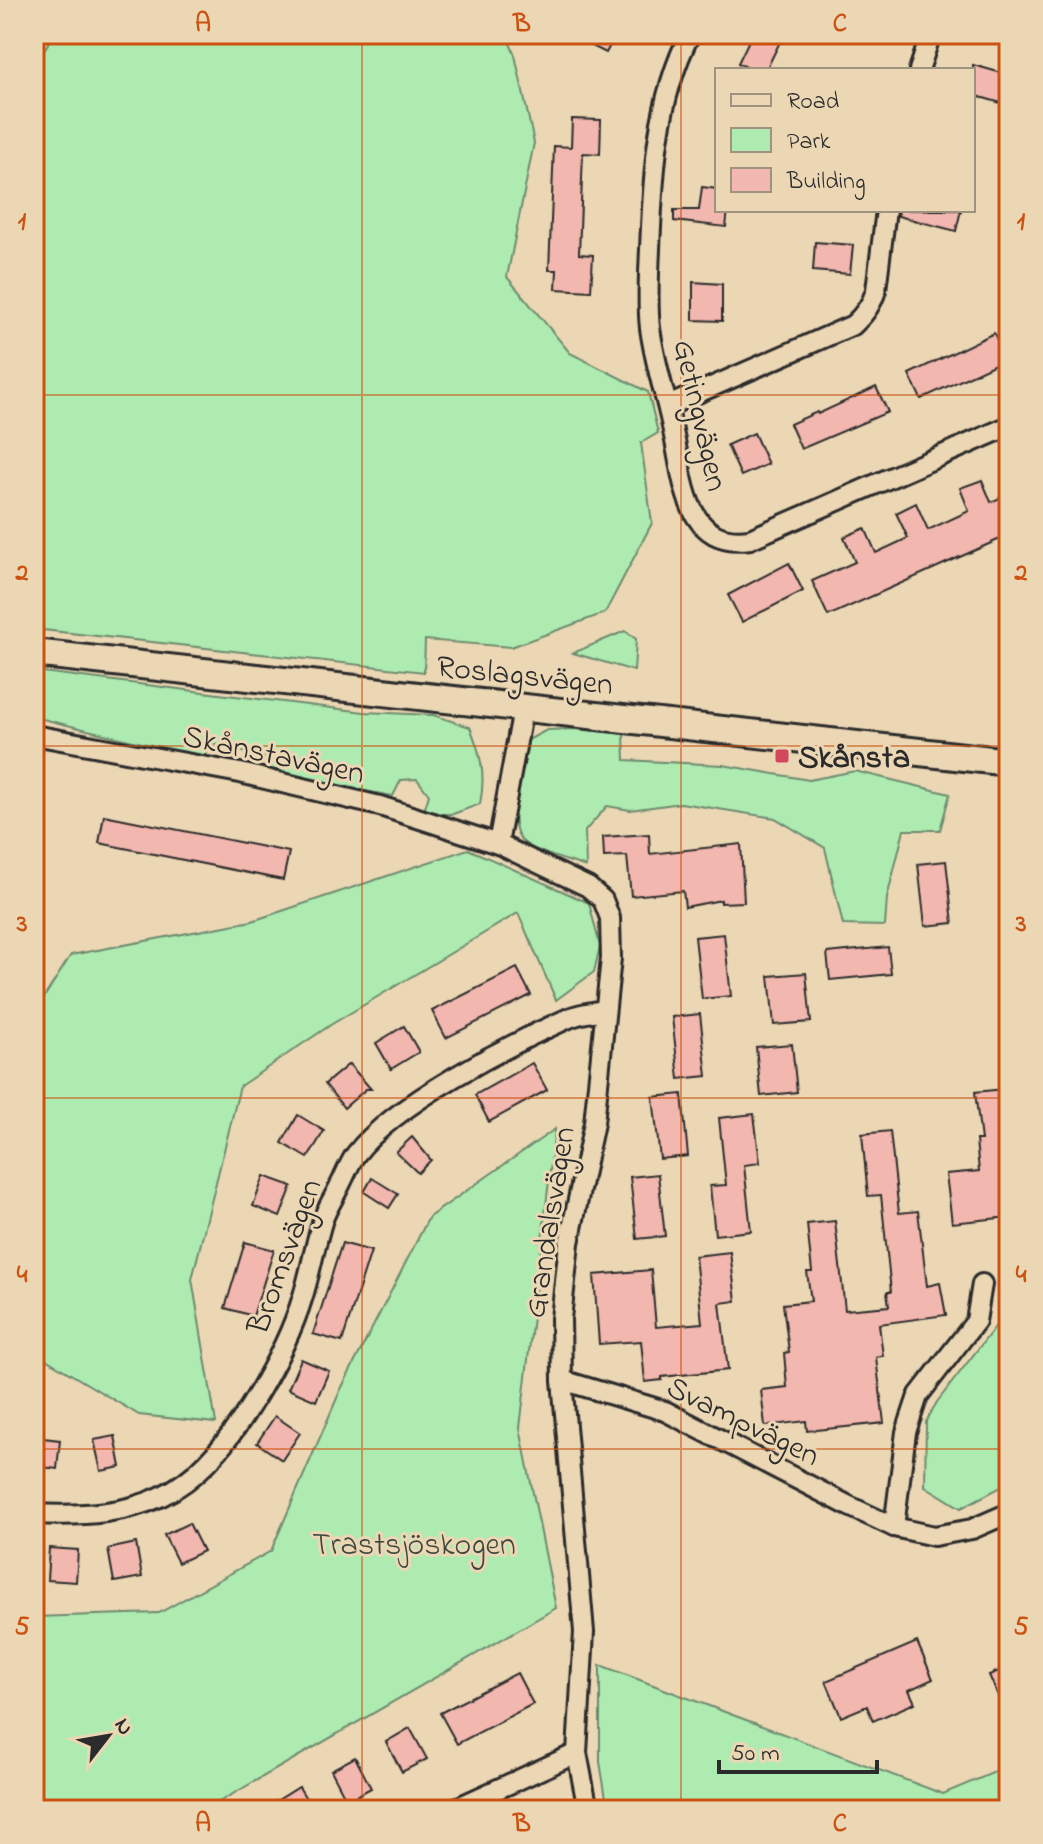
<svg xmlns="http://www.w3.org/2000/svg" width="1043" height="1844" viewBox="0 0 1043 1844" font-family="'Indie Flower',sans-serif">
  <style>
    .green { fill: #aeebb1; stroke: #6c8b6e; stroke-width: 2 }
    .building { fill: #f2b7ae; stroke: #2b2b2b; stroke-width: 2 }
    .lines { fill: none; stroke-linecap: round; stroke-linejoin: round }
    .minor-casing { stroke: #2b2b2b; stroke-width: 24 }
    .secondary-casing { stroke: #2b2b2b; stroke-width: 32 }
    .minor { stroke: #ecd7b5; stroke-width: 18 }
    .secondary { stroke: #ecd7b5; stroke-width: 26 }
    .grid { fill: none; stroke: #cc5211; stroke-width: 2; stroke-opacity: 0.55 }
    .poi-dot { fill: #d1495b; stroke: #ecd7b5; stroke-width: 3 }
    .labels { text-anchor: middle; stroke-width: 6; stroke-linejoin: round; paint-order: stroke }
    .street-label { font-size: 32px; fill: #2b2b2b; stroke: #ecd7b5 }
    .poi-label { font-size: 32px; font-weight: bold; fill: #2b2b2b; stroke: #ecd7b5; text-anchor: start }
    .park-label { font-size: 32px; fill: #3f483f; stroke: #ecd7b5 }
    .neatline { fill: none; stroke: #cc5211; stroke-width: 3 }
    .grid-label { font-size: 26px; text-anchor: middle; font-weight: bold; fill: #cc5211 }
  </style>
  <rect width="100%" height="100%" fill="#ecd7b5"/>
  <filter id="ink" filterUnits="userSpaceOnUse"><feTurbulence type="fractalNoise" baseFrequency=".0125" numOctaves="2"/><feDisplacementMap in="SourceGraphic" scale="16" xChannelSelector="R" yChannelSelector="G"/><feConvolveMatrix kernelMatrix="1 2 1 2 8 2 1 2 1" color-interpolation-filters="sRGB"/></filter>
  <g filter="url(#ink)">
    <g class="green">
      <polygon points="53,34 506,34 515,55 534,143 507,277 570,353 648,392 658,433 641,443 652,523 605,613 511,647 425,640 424,672 34,629 34,69"/>
      <polygon points="625,631 636,639 634,671 573,653"/>
      <path d="M 34,671 L 364,712 L 433,715 L 470,727 C 481,754 486,775 480,804 L 453,814 L 423,814 L 429,795 L 417,779 L 401,780 L 393,796 L 267,774 L 267,758 L 213,744 L 203,758 L 34,717 Z"/>
      <path d="M 576,729 L 624,734 L 625,760 L 723,765 L 809,780 L 855,771 L 950,794 L 940,830 L 904,830 L 887,898 L 885,926 L 843,925 L 825,848 L 775,818 L 681,803 L 630,810 L 607,806 L 585,831 L 586,867 C 567,860 543,855 526,844 C 501,829 523,764 528,740 L 547,730 Z"/>
      <polygon points="468,849 589,903 600,946 594,972 556,1000 518,913 332,1024 240,1086 192,1279 216,1423 139,1415 34,1352 34,1013 71,955 252,921"/>
      <polygon points="555,1129 520,1428 556,1608 205,1810 34,1810 34,1617 159,1613 271,1551 340,1391 429,1217"/>
      <polygon points="1009,1309 1009,1483 961,1508 925,1486 926,1422 937,1402"/>
      <polygon points="600,1665 943,1794 1009,1766 1009,1810 608,1810 600,1762"/>
    </g>
    <g class="building">
      <polygon points="568,34 616,34 606,53"/>
      <polygon points="752,34 764,34 780,42 766,70 752,70 738,63"/>
      <polygon points="973,65 1009,75 1001,103 973,95"/>
      <polygon points="572,119 601,120 600,154 583,153 579,254 593,255 591,291 556,289 557,270 549,270 554,146 571,147"/>
      <polygon points="702,187 717,189 717,210 728,210 726,227 674,221 674,210 699,210"/>
      <polygon points="899,210 961,210 956,231 898,216"/>
      <polygon points="815,242 853,245 850,274 813,271"/>
      <polygon points="693,282 722,284 722,321 693,320"/>
      <polygon points="994,333 1006,359 921,399 909,374"/>
      <polygon points="876,387 888,412 801,449 790,424 817,412 818,414"/>
      <polygon points="754,433 768,464 741,476 727,445"/>
      <polygon points="982,480 991,502 1009,494 1009,535 828,616 812,581 855,562 844,537 865,528 876,553 908,538 896,513 916,503 928,530 969,511 960,488"/>
      <polygon points="789,563 803,591 742,622 728,595"/>
      <polygon points="104,815 289,852 283,880 99,843"/>
      <polygon points="649,834 650,854 741,844 744,902 721,903 721,900 685,907 683,891 631,896 627,856 604,857 603,837"/>
      <polygon points="946,861 953,923 925,926 918,864"/>
      <polygon points="724,934 731,996 702,999 695,937"/>
      <polygon points="888,947 891,974 830,980 827,953"/>
      <polygon points="517,968 531,995 446,1038 432,1011"/>
      <polygon points="806,973 811,1022 774,1025 769,976"/>
      <polygon points="700,1014 707,1076 679,1079 672,1017"/>
      <polygon points="404,1026 419,1052 391,1069 376,1043"/>
      <polygon points="792,1044 797,1092 761,1096 756,1047"/>
      <polygon points="532,1063 547,1090 489,1122 475,1095"/>
      <polygon points="349,1064 371,1089 366,1089 344,1108 325,1084"/>
      <polygon points="1004,1089 1009,1138 1009,1217 952,1223 946,1174 979,1171 976,1140 981,1140 975,1092"/>
      <polygon points="682,1094 688,1156 660,1159 653,1097"/>
      <polygon points="754,1114 760,1163 744,1165 751,1231 715,1235 710,1186 726,1185 719,1118"/>
      <polygon points="298,1115 324,1131 308,1158 282,1143"/>
      <polygon points="890,1131 899,1213 918,1211 927,1286 940,1283 946,1315 879,1324 883,1356 876,1357 884,1423 807,1431 806,1421 765,1426 761,1390 787,1387 784,1353 789,1352 783,1304 811,1301 807,1272 812,1272 807,1224 835,1221 845,1310 889,1306 887,1292 891,1292 881,1195 868,1196 862,1134"/>
      <polygon points="412,1137 431,1160 418,1173 396,1152"/>
      <polygon points="658,1174 665,1236 637,1239 630,1177"/>
      <polygon points="264,1176 292,1186 280,1217 253,1206"/>
      <polygon points="372,1178 398,1194 389,1208 364,1192"/>
      <polygon points="245,1242 274,1250 253,1316 225,1308"/>
      <polygon points="342,1243 371,1251 342,1342 313,1334"/>
      <polygon points="730,1252 736,1301 720,1303 728,1370 662,1377 662,1380 645,1382 641,1341 599,1344 594,1275 651,1270 656,1327 702,1323 695,1256"/>
      <polygon points="301,1359 329,1371 316,1401 288,1389"/>
      <polygon points="275,1416 300,1433 282,1460 257,1443"/>
      <polygon points="115,1436 121,1467 101,1471 94,1440"/>
      <polygon points="34,1437 60,1440 57,1469 34,1466"/>
      <polygon points="189,1523 203,1551 178,1563 164,1535"/>
      <polygon points="136,1543 142,1577 114,1582 108,1549"/>
      <polygon points="49,1548 78,1550 76,1582 47,1580"/>
      <polygon points="917,1642 933,1679 909,1690 915,1703 873,1721 867,1706 841,1717 826,1681"/>
      <polygon points="1009,1667 1009,1721 989,1675"/>
      <polygon points="517,1673 533,1704 457,1744 440,1713"/>
      <polygon points="410,1728 427,1759 402,1772 386,1742"/>
      <polygon points="355,1757 371,1788 347,1801 331,1770"/>
      <polygon points="299,1787 313,1810 262,1810"/>
    </g>
    <g class="lines">
      <g class="minor-casing">
        <g id="minor">
          <path d="M 690,34 C 656,101 653,175 650,249 C 649,275 647,302 650,328 C 655,365 667,400 674,436 C 684,482 686,548 750,539 L 1009,426"/>
          <polyline points="919,70 931,34"/>
          <path d="M 668,406 L 853,325 C 864,315 872,305 876,290 L 886,210"/>
          <polyline points="523,709 498,844 588,887 603,900 610,918 611,958 594,1123 569,1243 561,1319 562,1380 584,1632 577,1753 588,1810"/>
          <polyline points="34,735 240,773 380,806 498,844"/>
          <polyline points="562,1380 665,1411 849,1506 894,1527 934,1536 972,1529 1009,1513"/>
          <path d="M 34,1514 C 142,1519 193,1498 251,1405 C 272,1371 292,1333 303,1296 C 311,1270 315,1244 323,1219 C 328,1206 336,1194 342,1181 C 346,1173 350,1162 356,1154 C 394,1104 510,1044 569,1018 C 580,1013 593,1012 604,1010"/>
          <polyline points="894,1527 906,1432 918,1396 976,1321 982,1284"/>
          <polyline points="452,1810 577,1753"/>
        </g>
      </g>
      <g class="secondary-casing">
        <polyline id="secondary" points="34,653 1009,762"/>
      </g>
      <use href="#minor" class="minor"/>
      <use href="#secondary" class="secondary"/>
    </g>
  </g>
  <path class="grid" d="M 362,34 L 362,1810M 681,34 L 681,1810M 34,395 L 1009,395M 34,746 L 1009,746M 34,1098 L 1009,1098M 34,1449 L 1009,1449"/>
  <rect class="poi-dot" x="774" y="748" width="16" height="16" rx="4"/>
  <g class="labels">
    <g class="street-label">
      <text transform="translate(702 415) rotate(77)" y="11">Getingvägen</text>
      <text transform="translate(525 674) rotate(6)" y="11">Roslagsvägen</text>
      <text transform="translate(274 753) rotate(12)" y="11">Skånstavägen</text>
      <text transform="translate(548 1222) rotate(-81)" y="11">Grandalsvägen</text>
      <text transform="translate(283 1256) rotate(-70)" y="11">Bromsvägen</text>
      <text transform="translate(744 1420) rotate(26)" y="11">Svampvägen</text>
    </g>
    <g class="poi-label">
      <text x="798" y="767">Skånsta</text>
    </g>
    <g class="park-label">
      <text x="414" y="1554">Trastsjöskogen</text>
    </g>
  </g>
  <rect width="1043" height="1844" fill="none" stroke="#ecd7b5" stroke-width="88"/>
  <rect x="715" y="68" width="260" height="144" fill="#ecd7b5" stroke="#9f927e" stroke-width="2"/>
  <rect x="731" y="94" width="40" height="12" fill="#ecd7b5" stroke="#9f927e" stroke-width="2"/>
  <text x="787" y="108" font-size="24" fill="#2b2b2b">Road</text>
  <rect x="731" y="128" width="40" height="24" fill="#aeebb1" stroke="#9f927e" stroke-width="2"/>
  <text x="787" y="148" font-size="24" fill="#2b2b2b">Park</text>
  <rect x="731" y="168" width="40" height="24" fill="#f2b7ae" stroke="#9f927e" stroke-width="2"/>
  <text x="787" y="188" font-size="24" fill="#2b2b2b">Building</text>
  <g transform="translate(108 1736) rotate(59)" stroke="#ecd7b5" stroke-width="6" paint-order="stroke">
  <path d="M0-6L14 30L0 20L-14 30Z" fill="#2b2b2b"/>
  <text y="-12" font-size="22" font-weight="bold" text-anchor="middle" fill="#2b2b2b">N</text>
  </g>
  <path d="M719 1760v12h158v-12" fill="none" stroke="#2b2b2b" stroke-width="4"/>
  <text x="731" y="1760" font-size="24" fill="#2b2b2b" stroke="#ecd7b5" stroke-width="6" paint-order="stroke">50 m</text>
  <rect x="44" y="44" width="955" height="1756" class="neatline"/>
  <g class="grid-label">
    <text x="203" y="31">A</text>
    <text x="522" y="31">B</text>
    <text x="840" y="31">C</text>
    <text x="22" y="229">1</text>
    <text x="1021" y="229">1</text>
    <text x="22" y="580">2</text>
    <text x="1021" y="580">2</text>
    <text x="22" y="931">3</text>
    <text x="1021" y="931">3</text>
    <text x="22" y="1282">4</text>
    <text x="1021" y="1282">4</text>
    <text x="22" y="1634">5</text>
    <text x="1021" y="1634">5</text>
    <text x="203" y="1831">A</text>
    <text x="522" y="1831">B</text>
    <text x="840" y="1831">C</text>
  </g>
</svg>
